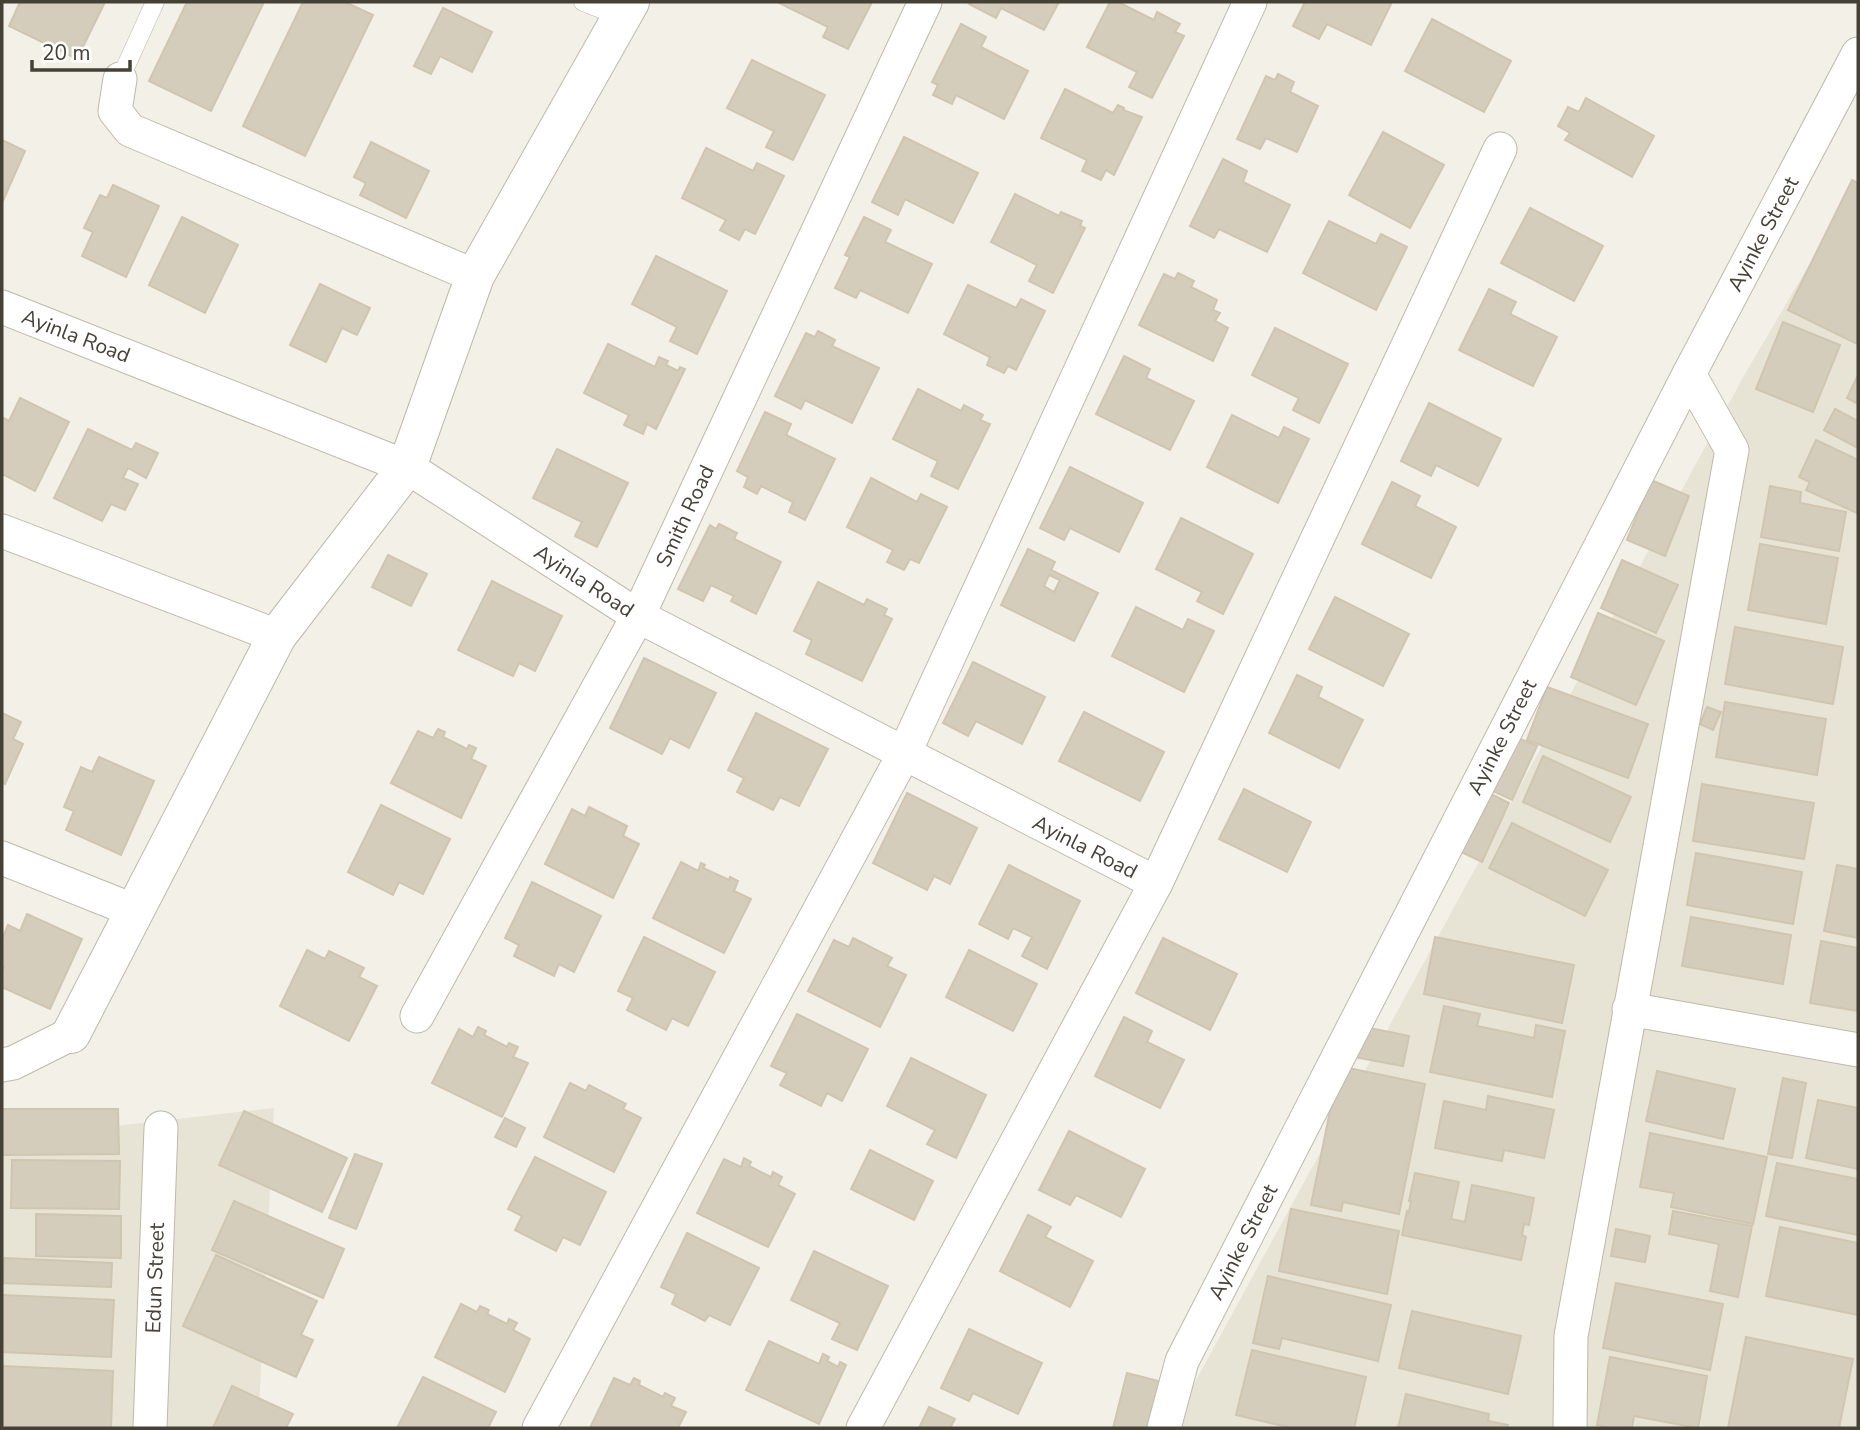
<svg xmlns="http://www.w3.org/2000/svg" width="1860" height="1430" viewBox="0 0 1860 1430" font-family="'Nunito Sans',sans-serif">
  <style>
    .residential { fill: #e7e3d5 }
    .building { fill: #d5cdbc; stroke: #d0c5af; stroke-width: 2; fill-rule: evenodd }
    .lines { fill: none; stroke-linecap: round; stroke-linejoin: round }
    .service-casing { stroke: #bfb9a9; stroke-width: 19 }
    .minor-casing { stroke: #bfb9a9; stroke-width: 35 }
    .tertiary-casing { stroke: #bfb9a9; stroke-width: 40 }
    .service { stroke: #fff; stroke-width: 18 }
    .minor { stroke: #fff; stroke-width: 33 }
    .tertiary { stroke: #fff; stroke-width: 38 }
    .labels { text-anchor: middle; stroke-width: 6; stroke-linejoin: round; paint-order: stroke }
    .street-label { font-size: 21px; fill: #464136; stroke: #fff }
  </style>
  <rect width="100%" height="100%" fill="#f3f0e7"/>
  <g class="residential">
    <polygon points="1858,181 1858,1428 1170,1428 1745,374"/>
    <polygon points="274,1108 258,1428 2,1428 2,1139"/>
  </g>
  <g class="building">
    <polygon points="20,2 105,2 77,59 9,26"/>
    <polygon points="187,2 264,2 211,111 149,81"/>
    <polygon points="303,2 345,2 373,15 305,156 243,126"/>
    <polygon points="780,2 872,2 848,49 823,37 828,27 779,3"/>
    <polygon points="971,2 1059,2 1044,30 1001,8 996,18 969,4"/>
    <polygon points="1110,2 1118,2 1154,20 1157,12 1180,24 1175,32 1184,36 1152,98 1129,87 1137,72 1087,47"/>
    <polygon points="1305,2 1392,2 1371,45 1327,24 1319,39 1293,26"/>
    <polygon points="443,8 492,32 472,72 440,56 431,74 414,66"/>
    <polygon points="1432,19 1511,61 1484,112 1405,71"/>
    <polygon points="961,24 986,37 981,47 1028,71 1004,119 956,95 952,104 933,95 938,85 932,82"/>
    <polygon points="752,60 825,95 793,160 766,147 774,131 727,108"/>
    <polygon points="1278,74 1294,82 1290,92 1318,106 1297,152 1266,138 1260,149 1237,139 1266,76 1275,80"/>
    <polygon points="1065,89 1113,113 1118,105 1124,108 1123,110 1142,117 1114,175 1106,170 1101,180 1082,171 1087,160 1041,138"/>
    <polygon points="1586,98 1654,136 1632,177 1565,140 1570,133 1558,126 1568,107 1579,112"/>
    <polygon points="1383,132 1444,165 1410,228 1349,195"/>
    <polygon points="904,137 978,173 953,223 905,199 898,215 872,202"/>
    <polygon points="2,140 25,151 2,203"/>
    <polygon points="371,142 429,171 406,218 360,195 366,183 354,177"/>
    <polygon points="706,148 753,171 757,163 784,176 755,234 745,229 739,240 720,230 726,220 682,198"/>
    <polygon points="1223,159 1247,171 1243,182 1290,205 1267,252 1219,229 1214,238 1190,226"/>
    <polygon points="1852,180 1858,183 1857,344 1788,310"/>
    <polygon points="113,185 159,206 126,277 82,256 93,232 84,228 100,195 107,198"/>
    <polygon points="1015,194 1059,216 1061,212 1082,221 1080,226 1085,228 1053,293 1029,281 1037,265 991,242"/>
    <polygon points="1530,208 1603,246 1574,301 1501,263"/>
    <polygon points="182,217 238,245 205,313 149,285"/>
    <polygon points="864,217 891,230 885,242 932,264 908,313 860,290 856,298 835,288 850,257 845,255"/>
    <polygon points="1329,221 1376,244 1381,234 1407,247 1376,310 1303,273"/>
    <polygon points="656,256 727,291 697,354 670,341 677,327 632,304"/>
    <polygon points="1178,273 1194,281 1191,287 1217,300 1213,310 1220,313 1215,321 1228,328 1213,361 1139,325 1164,274 1175,279"/>
    <polygon points="320,284 370,308 357,335 342,328 326,362 290,345"/>
    <polygon points="968,285 1016,308 1021,299 1045,311 1016,370 1008,366 1004,373 987,365 990,357 944,334"/>
    <polygon points="1489,289 1516,302 1510,314 1557,337 1533,386 1459,350"/>
    <polygon points="1783,322 1840,345 1813,412 1756,389"/>
    <polygon points="1275,328 1348,364 1319,423 1293,410 1299,398 1252,375"/>
    <polygon points="818,331 835,340 832,346 879,368 852,423 805,400 801,409 775,396 806,333 815,337"/>
    <polygon points="608,344 655,367 659,357 668,361 666,365 678,371 680,367 685,369 656,429 647,424 643,434 624,425 629,415 584,393"/>
    <polygon points="1124,356 1150,369 1146,378 1194,401 1170,450 1096,414"/>
    <polygon points="1858,375 1858,404 1847,398"/>
    <polygon points="918,389 961,411 964,405 983,415 980,420 990,424 958,489 931,476 938,461 893,439"/>
    <polygon points="20,398 69,422 35,491 2,474 2,417 9,421"/>
    <polygon points="1429,403 1501,439 1478,486 1436,465 1431,476 1401,461"/>
    <polygon points="1835,409 1858,421 1858,448 1824,430"/>
    <polygon points="765,412 791,424 786,435 835,459 805,520 789,512 793,502 761,486 757,494 744,487 748,477 737,471"/>
    <polygon points="1232,415 1279,438 1284,427 1309,439 1278,503 1207,467"/>
    <polygon points="88,429 132,450 136,443 158,453 146,478 128,468 123,478 138,484 125,510 111,504 102,521 54,498"/>
    <polygon points="1816,440 1858,460 1857,513 1806,490 1810,482 1799,477"/>
    <polygon points="557,449 628,483 597,547 575,536 582,522 533,498"/>
    <polygon points="1070,467 1143,503 1119,552 1070,528 1064,540 1040,528"/>
    <polygon points="871,478 917,502 921,494 947,507 919,563 910,559 904,570 887,562 893,550 847,527"/>
    <polygon points="1651,480 1689,496 1665,556 1627,540"/>
    <polygon points="1392,482 1420,496 1415,506 1456,527 1431,578 1362,544"/>
    <polygon points="1770,486 1801,492 1800,503 1846,512 1839,551 1761,537"/>
    <polygon points="1181,518 1253,554 1223,614 1197,601 1202,592 1156,569"/>
    <polygon points="719,524 737,533 734,539 781,562 756,614 731,601 734,596 711,585 703,601 678,589 710,525 716,529"/>
    <polygon points="1760,544 1838,558 1826,624 1748,610"/>
    <path d="M 1028,549 L 1055,562 L 1051,570 L 1098,593 L 1074,641 L 1001,605 ZM 1049,575 L 1060,580 L 1054,592 L 1044,586 Z"/>
    <polygon points="388,555 427,574 411,606 372,587"/>
    <polygon points="1622,560 1678,585 1656,633 1601,608"/>
    <polygon points="492,581 562,616 535,671 519,663 513,676 458,650"/>
    <polygon points="818,582 864,605 867,599 887,609 884,615 892,619 862,681 806,654 812,640 794,631"/>
    <polygon points="1335,597 1409,634 1383,686 1309,649"/>
    <polygon points="1136,607 1183,630 1188,619 1214,631 1184,692 1112,656"/>
    <polygon points="1598,613 1664,641 1636,705 1571,677"/>
    <polygon points="1735,627 1843,647 1833,704 1725,684"/>
    <polygon points="644,658 716,693 689,748 670,738 662,754 610,728"/>
    <polygon points="973,662 1045,697 1022,744 976,721 968,736 943,723"/>
    <polygon points="1297,675 1322,687 1318,697 1363,720 1339,768 1269,733"/>
    <polygon points="1547,687 1648,724 1628,778 1527,740"/>
    <polygon points="1725,702 1826,719 1817,775 1716,757"/>
    <polygon points="1707,707 1721,712 1713,730 1700,724"/>
    <polygon points="1084,712 1164,752 1140,801 1059,761"/>
    <polygon points="2,713 21,722 13,739 23,744 5,784 2,782"/>
    <polygon points="756,713 828,749 799,806 780,797 773,810 737,792 744,778 728,770"/>
    <polygon points="438,729 445,732 443,737 467,749 469,745 476,748 471,759 486,766 461,818 391,783 418,731 433,738"/>
    <polygon points="1516,737 1537,746 1512,800 1491,790"/>
    <polygon points="1543,756 1631,797 1610,842 1523,802"/>
    <polygon points="99,757 154,781 121,855 66,830 74,811 64,807 81,767 92,772"/>
    <polygon points="1702,784 1814,803 1804,859 1693,841"/>
    <polygon points="1244,789 1311,822 1287,872 1219,839"/>
    <polygon points="1487,792 1509,803 1482,862 1459,851"/>
    <polygon points="907,793 977,828 950,884 934,876 927,890 873,863"/>
    <polygon points="381,805 450,839 423,894 399,882 393,895 348,872"/>
    <polygon points="589,807 627,826 623,836 639,844 613,898 545,864 572,809 585,816"/>
    <polygon points="1512,823 1608,870 1585,916 1489,868"/>
    <polygon points="1696,853 1802,872 1793,924 1687,905"/>
    <polygon points="681,862 698,871 701,863 705,865 703,868 729,880 730,877 738,881 734,891 751,899 724,953 653,918"/>
    <polygon points="1009,865 1080,901 1047,969 1022,956 1032,937 1013,928 1008,939 979,924"/>
    <polygon points="1837,865 1858,869 1858,938 1824,931"/>
    <polygon points="532,882 601,916 574,972 559,964 554,976 514,956 519,945 505,938"/>
    <polygon points="27,914 82,939 50,1009 2,987 2,972 4,967 2,966 2,940 8,925 20,931"/>
    <polygon points="1691,917 1791,935 1783,984 1682,966"/>
    <polygon points="644,937 715,972 688,1026 672,1018 666,1030 627,1010 633,998 618,991"/>
    <polygon points="1435,937 1574,965 1562,1023 1424,994"/>
    <polygon points="853,938 892,958 887,966 906,975 880,1027 808,991 834,940 849,947"/>
    <polygon points="1163,938 1237,974 1210,1030 1136,993"/>
    <polygon points="1821,941 1858,948 1858,1011 1810,1003"/>
    <polygon points="307,950 325,959 329,951 364,968 359,977 377,986 349,1041 280,1006"/>
    <polygon points="969,950 1037,984 1013,1031 946,997"/>
    <polygon points="1444,1006 1480,1014 1477,1026 1534,1038 1536,1025 1565,1031 1552,1097 1430,1072"/>
    <polygon points="797,1014 868,1049 842,1101 827,1093 821,1106 780,1085 787,1073 771,1066"/>
    <polygon points="1124,1017 1152,1031 1147,1042 1184,1060 1160,1108 1095,1076"/>
    <polygon points="1360,1026 1409,1036 1403,1066 1354,1057"/>
    <polygon points="478,1027 486,1031 484,1035 507,1047 509,1043 518,1047 513,1057 528,1063 502,1117 432,1083 459,1029 473,1037"/>
    <polygon points="911,1058 986,1095 956,1158 927,1144 935,1130 887,1106"/>
    <polygon points="1339,1066 1425,1084 1399,1214 1343,1202 1341,1211 1311,1205"/>
    <polygon points="1657,1071 1735,1089 1723,1139 1646,1121"/>
    <polygon points="1783,1078 1806,1083 1792,1158 1768,1154"/>
    <polygon points="570,1083 586,1091 589,1085 626,1104 623,1109 641,1118 614,1172 544,1137"/>
    <polygon points="1488,1096 1554,1110 1544,1158 1504,1150 1502,1161 1435,1148 1444,1101 1486,1110"/>
    <polygon points="1818,1100 1858,1108 1858,1169 1806,1158"/>
    <polygon points="2,1109 118,1109 119,1154 2,1155"/>
    <polygon points="244,1111 347,1158 322,1212 219,1165"/>
    <polygon points="505,1118 525,1128 516,1147 495,1137"/>
    <polygon points="1069,1131 1145,1169 1121,1217 1076,1195 1070,1205 1039,1190"/>
    <polygon points="1650,1133 1767,1157 1753,1224 1671,1207 1674,1193 1640,1187"/>
    <polygon points="870,1150 933,1181 914,1220 851,1189"/>
    <polygon points="355,1154 382,1164 356,1229 329,1218"/>
    <polygon points="535,1157 606,1192 580,1245 563,1237 556,1251 515,1230 522,1216 508,1209"/>
    <polygon points="744,1158 751,1162 749,1166 771,1177 773,1172 782,1177 778,1185 795,1194 768,1247 697,1213 724,1159 741,1167"/>
    <polygon points="12,1160 120,1161 119,1209 11,1208"/>
    <polygon points="1777,1163 1858,1179 1858,1235 1766,1216"/>
    <polygon points="1415,1173 1459,1182 1451,1219 1465,1222 1472,1185 1534,1198 1529,1225 1524,1224 1522,1235 1526,1237 1521,1260 1402,1235 1407,1211 1409,1212 1411,1201 1409,1201"/>
    <polygon points="234,1201 344,1249 323,1298 212,1250"/>
    <polygon points="1291,1209 1399,1231 1387,1294 1279,1271"/>
    <polygon points="1673,1211 1752,1226 1738,1297 1710,1291 1719,1244 1669,1234"/>
    <polygon points="36,1214 121,1216 121,1258 36,1256"/>
    <polygon points="1028,1215 1051,1227 1045,1237 1093,1261 1070,1307 1000,1271"/>
    <polygon points="1780,1227 1858,1243 1858,1315 1766,1296"/>
    <polygon points="1616,1229 1650,1236 1645,1262 1611,1256"/>
    <polygon points="687,1233 759,1268 730,1325 709,1315 705,1321 672,1304 676,1294 661,1287"/>
    <polygon points="814,1251 888,1286 857,1350 832,1339 840,1323 791,1300"/>
    <polygon points="216,1255 317,1301 301,1335 313,1340 296,1377 183,1326"/>
    <polygon points="4,1258 112,1263 111,1287 3,1283"/>
    <polygon points="1268,1276 1391,1305 1378,1361 1282,1338 1279,1349 1253,1343"/>
    <polygon points="1616,1283 1723,1304 1710,1370 1603,1348"/>
    <polygon points="2,1295 114,1300 111,1357 2,1352"/>
    <polygon points="461,1304 477,1312 480,1306 489,1310 487,1314 507,1324 509,1319 517,1323 513,1330 530,1339 505,1392 435,1357"/>
    <polygon points="1412,1311 1521,1336 1508,1394 1399,1368"/>
    <polygon points="969,1329 1042,1363 1018,1414 973,1393 969,1401 941,1388"/>
    <polygon points="1746,1337 1853,1359 1839,1428 1728,1428"/>
    <polygon points="769,1341 819,1364 823,1354 829,1357 827,1361 838,1367 840,1362 846,1365 819,1424 746,1390"/>
    <polygon points="1252,1350 1366,1377 1354,1428 1292,1428 1236,1415"/>
    <polygon points="1610,1357 1707,1376 1698,1428 1634,1416 1632,1428 1611,1428 1597,1425"/>
    <polygon points="2,1366 113,1371 111,1428 2,1428"/>
    <polygon points="1127,1373 1162,1382 1150,1428 1113,1428"/>
    <polygon points="423,1377 496,1412 488,1428 397,1428"/>
    <polygon points="614,1378 630,1385 634,1378 640,1381 639,1385 663,1397 665,1393 675,1398 671,1406 686,1412 678,1428 590,1428"/>
    <polygon points="232,1386 293,1414 286,1428 213,1428"/>
    <polygon points="1406,1394 1489,1414 1488,1421 1508,1425 1507,1428 1398,1428"/>
    <polygon points="929,1407 955,1419 950,1428 919,1428"/>
  </g>
  <g class="lines">
    <g class="service-casing">
      <g id="service">
        <polyline points="583,2 621,17"/>
        <polyline points="120,79 155,2"/>
      </g>
    </g>
    <g class="minor-casing">
      <g id="minor">
        <polyline points="120,79 115,111 130,130 475,276"/>
        <polyline points="2,307 407,467 638,616 1156,883"/>
        <polyline points="2,531 277,636"/>
        <polyline points="2,858 135,911"/>
        <polyline points="1629,1009 1858,1050"/>
        <polyline points="417,1016 638,616 925,2"/>
        <polyline points="2,1065 13,1063 71,1034"/>
        <polyline points="150,1428 161,1128"/>
        <polyline points="539,1428 904,754 1250,2"/>
        <polyline points="863,1428 1156,883 1500,149"/>
        <polyline points="1164,1428 1182,1361 1689,374 1858,54"/>
        <polyline points="1570,1428 1571,1336 1732,450 1689,374"/>
      </g>
    </g>
    <g class="tertiary-casing">
      <polyline id="tertiary" points="71,1034 277,636 407,467 475,276 630,2"/>
    </g>
    <use href="#service" class="service"/>
    <use href="#minor" class="minor"/>
    <use href="#tertiary" class="tertiary"/>
  </g>
  <g class="labels">
    <g class="street-label">
      <text transform="translate(1763 234) rotate(-62)" y="7">Ayinke Street</text>
      <text transform="translate(76 336) rotate(21)" y="7">Ayinla Road</text>
      <text transform="translate(685 516) rotate(-65)" y="7">Smith Road</text>
      <text transform="translate(584 581) rotate(33)" y="7">Ayinla Road</text>
      <text transform="translate(1502 737) rotate(-63)" y="7">Ayinke Street</text>
      <text transform="translate(1085 847) rotate(27)" y="7">Ayinla Road</text>
      <text transform="translate(1243 1242) rotate(-63)" y="7">Ayinke Street</text>
      <text transform="translate(155 1278) rotate(-88)" y="7">Edun Street</text>
    </g>
  </g>
  <rect width="1860" height="1430" fill="none" stroke="#464136" stroke-width="7"/>
  <path d="M32 60v10h98v-10" fill="none" stroke="#464136" stroke-width="3.5"/>
  <text x="42" y="60" font-size="21" fill="#464136" stroke="#ffffff" stroke-width="5" paint-order="stroke">20 m</text>
</svg>
